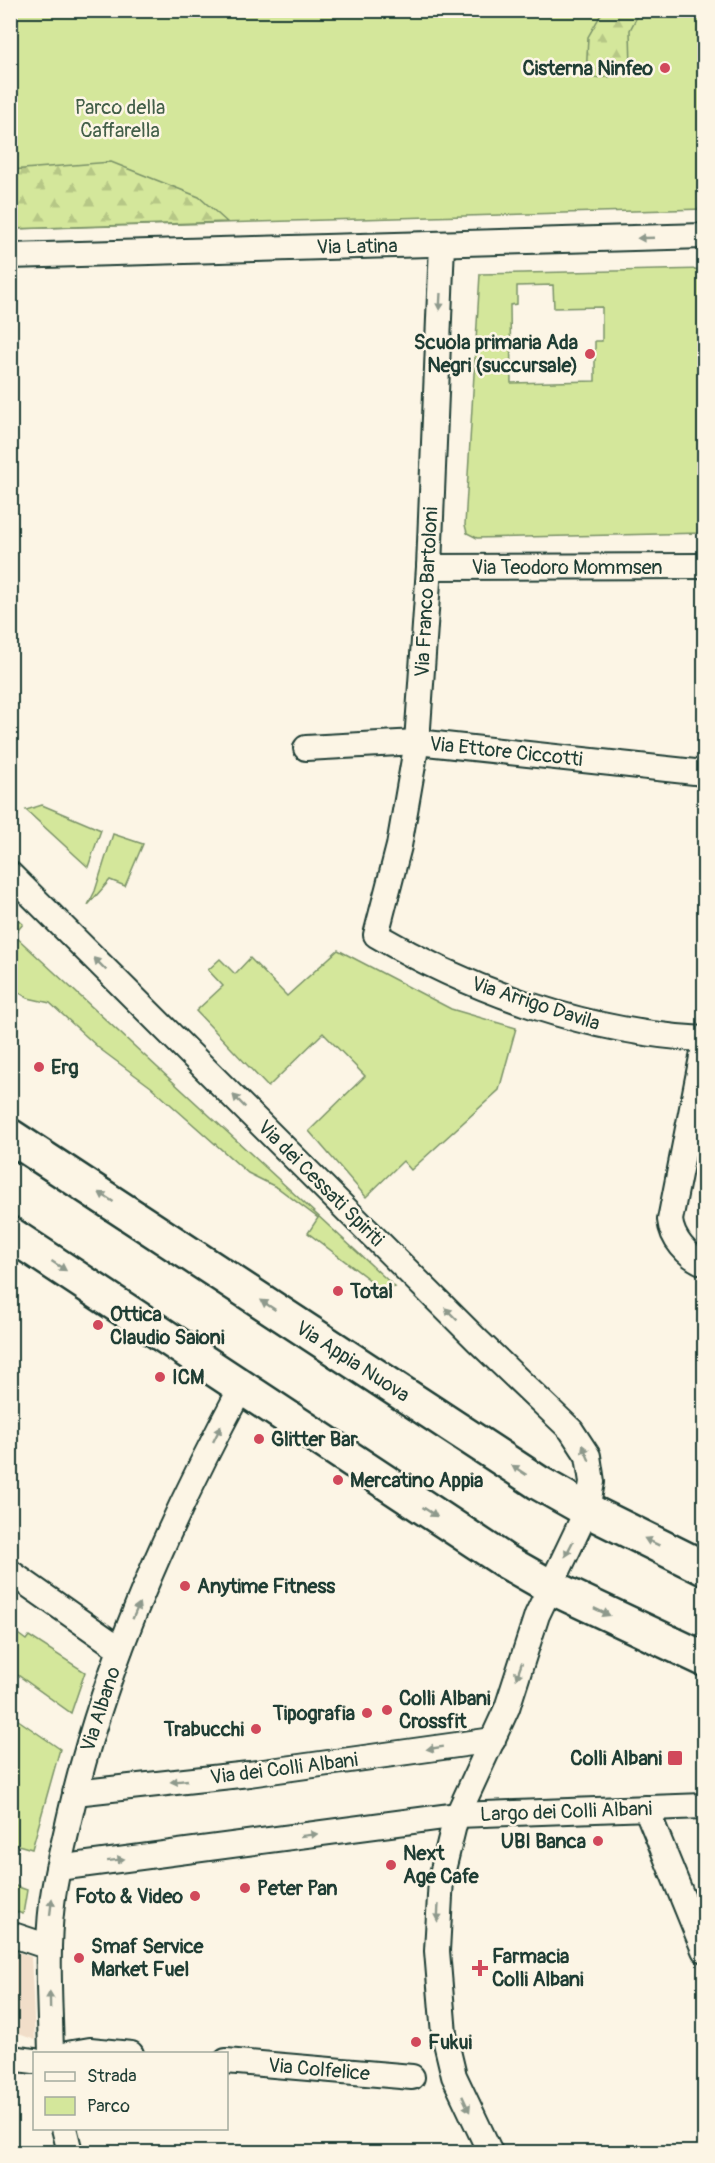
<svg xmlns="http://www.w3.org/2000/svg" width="715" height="2163" viewBox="0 0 715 2163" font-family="Pangolin,sans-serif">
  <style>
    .built { fill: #f1dec9 }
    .green { fill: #d4e79b; stroke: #7a9268; stroke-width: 1.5; fill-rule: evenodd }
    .forest { fill: url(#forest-firs); stroke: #7a9268; stroke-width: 1.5 }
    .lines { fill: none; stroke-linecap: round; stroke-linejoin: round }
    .street-casing { stroke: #1f3d34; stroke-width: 28 }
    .primary-casing { stroke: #1f3d34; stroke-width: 38 }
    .street { stroke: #fcf5e5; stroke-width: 24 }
    .primary { stroke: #fcf5e5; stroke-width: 33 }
    .oneway { fill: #8e998c }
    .poi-dot { fill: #d1495b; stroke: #fcf5e5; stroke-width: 2 }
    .labels { text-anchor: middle; stroke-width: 5; stroke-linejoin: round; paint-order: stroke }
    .poi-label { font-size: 20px; font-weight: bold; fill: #1f3d34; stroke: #fcf5e5; text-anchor: start }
    .park-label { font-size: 20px; fill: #435f49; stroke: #fcf5e5 }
    .street-label { font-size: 20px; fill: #1f3d34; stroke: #fcf5e5 }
  </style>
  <defs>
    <pattern id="forest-firs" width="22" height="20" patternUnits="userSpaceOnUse" patternTransform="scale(1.5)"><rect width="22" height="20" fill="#d4e79b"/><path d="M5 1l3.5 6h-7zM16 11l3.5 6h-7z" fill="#b6c786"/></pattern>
  </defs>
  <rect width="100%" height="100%" fill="#fcf5e5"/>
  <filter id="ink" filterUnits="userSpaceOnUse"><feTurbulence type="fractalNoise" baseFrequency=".0167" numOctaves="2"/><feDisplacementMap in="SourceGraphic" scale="12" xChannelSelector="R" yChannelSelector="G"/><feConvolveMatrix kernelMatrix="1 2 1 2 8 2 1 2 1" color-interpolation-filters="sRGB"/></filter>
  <g filter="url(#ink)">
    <polygon class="built" points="11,1949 31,1957 35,2040 11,2031"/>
    <g class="green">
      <polygon points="10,11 704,11 704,209 11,229"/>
      <path d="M 704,269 L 704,533 L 477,538 L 467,533 L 465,525 L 480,274 ZM 553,285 L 554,308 L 602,307 L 602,341 L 595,341 L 595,381 L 511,383 L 510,305 L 517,304 L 517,286 Z"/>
      <polygon points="42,805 101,830 88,867 26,810"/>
      <polygon points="113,834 143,844 125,886 110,880 88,905 95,891"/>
      <polygon points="11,913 23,924 14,935 395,1287 383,1290 308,1233 318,1218 278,1188 248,1173 151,1087 100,1049 50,1003 28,998 11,988"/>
      <polygon points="338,950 451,1009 516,1028 499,1090 411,1170 403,1161 366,1197 309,1131 365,1076 323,1033 268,1087 196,1011 223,986 208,970 220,959 235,974 250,958 287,996"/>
      <polygon points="11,1629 26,1640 29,1636 85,1672 71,1713 11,1670"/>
      <polygon points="11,1715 60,1749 32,1849 11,1843"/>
      <polygon points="10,1884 27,1890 23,1914 11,1910"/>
    </g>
    <g class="forest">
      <polygon points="603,11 640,11 630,30 631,69 609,77 586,78 588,37"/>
      <polygon points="111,162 199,197 227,222 11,229 11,170"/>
    </g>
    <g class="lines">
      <g class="street-casing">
        <g id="street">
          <path d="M 442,244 L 429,567 L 417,742 L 399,846 L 376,935 C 475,993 590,1033 704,1039"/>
          <polyline points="10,256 704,236"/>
          <polyline points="429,567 704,566"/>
          <polyline points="306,748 417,742 704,773"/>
          <polyline points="10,874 478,1341 571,1430 588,1456 592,1482 587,1510 537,1615 507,1708 455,1821 441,1878 437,1951 444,2034 454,2076 490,2152"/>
          <path d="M 704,1047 L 670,1220 C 672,1239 687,1256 704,1263"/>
          <polyline points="10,1572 120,1649"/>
          <polyline points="75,1793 249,1774 493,1740"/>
          <polyline points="646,1808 704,1950"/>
          <polyline points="58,1868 458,1815 704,1806"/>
          <polyline points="10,1934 49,1947"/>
          <path d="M 51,2054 C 50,2004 46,1953 52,1904 C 55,1876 63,1848 69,1820 C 103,1668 168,1524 241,1388"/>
          <polyline points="67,2054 90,2050 131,2054"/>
          <polyline points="10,2058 34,2061"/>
          <polyline points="226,2061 412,2077"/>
          <polyline points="64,2128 70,2152"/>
        </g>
      </g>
      <g class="primary-casing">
        <g id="primary">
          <polyline points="10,1136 539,1483 587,1510 704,1568"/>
          <polyline points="10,1234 505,1561 549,1586 704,1659"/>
        </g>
      </g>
      <use href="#street" class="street"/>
      <use href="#primary" class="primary"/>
    </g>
    <defs><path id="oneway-solid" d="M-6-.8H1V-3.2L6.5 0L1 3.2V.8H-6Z" transform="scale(1.5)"/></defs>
    <g class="oneway">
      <use href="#oneway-solid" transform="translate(646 238) rotate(178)"/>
      <use href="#oneway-solid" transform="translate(440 302) rotate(93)"/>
      <use href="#oneway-solid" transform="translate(100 964) rotate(-135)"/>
      <use href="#oneway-solid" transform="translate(239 1101) rotate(-135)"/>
      <use href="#oneway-solid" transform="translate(106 1197) rotate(-147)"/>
      <use href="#oneway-solid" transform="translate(59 1266) rotate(33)"/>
      <use href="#oneway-solid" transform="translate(268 1305) rotate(-146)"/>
      <use href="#oneway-solid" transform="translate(451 1314) rotate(-135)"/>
      <use href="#oneway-solid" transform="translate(217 1434) rotate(-64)"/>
      <use href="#oneway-solid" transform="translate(586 1453) rotate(-114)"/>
      <use href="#oneway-solid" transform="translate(519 1470) rotate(-147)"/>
      <use href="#oneway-solid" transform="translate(430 1512) rotate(33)"/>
      <use href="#oneway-solid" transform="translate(652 1542) rotate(-154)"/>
      <use href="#oneway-solid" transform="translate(569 1549) rotate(117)"/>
      <use href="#oneway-solid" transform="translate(136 1611) rotate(-67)"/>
      <use href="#oneway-solid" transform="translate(602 1612) rotate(25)"/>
      <use href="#oneway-solid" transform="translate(519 1671) rotate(109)"/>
      <use href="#oneway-solid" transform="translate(435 1748) rotate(171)"/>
      <use href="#oneway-solid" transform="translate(179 1781) rotate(174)"/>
      <use href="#oneway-solid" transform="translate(309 1835) rotate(-7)"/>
      <use href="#oneway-solid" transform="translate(116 1860) rotate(-7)"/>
      <use href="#oneway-solid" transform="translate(51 1907) rotate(-83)"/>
      <use href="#oneway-solid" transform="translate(438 1913) rotate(93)"/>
      <use href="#oneway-solid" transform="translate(50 2000) rotate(-91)"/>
      <use href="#oneway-solid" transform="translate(466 2104) rotate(65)"/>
    </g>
  </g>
  <g class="poi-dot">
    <circle cx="665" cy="68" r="6"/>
    <circle cx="590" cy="354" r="6"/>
    <circle cx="39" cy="1067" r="6"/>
    <circle cx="338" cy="1291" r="6"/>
    <circle cx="98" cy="1325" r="6"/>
    <circle cx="160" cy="1377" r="6"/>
    <circle cx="259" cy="1439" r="6"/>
    <circle cx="338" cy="1480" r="6"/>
    <circle cx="185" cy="1586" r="6"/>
    <circle cx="387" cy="1710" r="6"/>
    <circle cx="367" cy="1713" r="6"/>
    <circle cx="256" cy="1729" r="6"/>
    <rect x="667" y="1750" width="16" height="16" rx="3"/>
    <circle cx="598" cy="1841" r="6"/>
    <circle cx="391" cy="1865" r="6"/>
    <circle cx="245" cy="1888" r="6"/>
    <circle cx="195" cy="1896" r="6"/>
    <circle cx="79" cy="1958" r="6"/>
    <path d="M477 1959h6v6h6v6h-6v6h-6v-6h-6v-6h6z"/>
    <circle cx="416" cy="2042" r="6"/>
  </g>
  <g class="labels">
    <g class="poi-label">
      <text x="653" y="75" text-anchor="end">Cisterna Ninfeo</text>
      <text x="578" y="349" text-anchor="end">Scuola primaria Ada<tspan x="578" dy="23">Negri (succursale)</tspan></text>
      <text x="51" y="1074">Erg</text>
      <text x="350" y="1298">Total</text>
      <text x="110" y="1321">Ottica<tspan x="110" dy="23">Claudio Saioni</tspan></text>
      <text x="172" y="1384">ICM</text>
      <text x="271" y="1446">Glitter Bar</text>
      <text x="350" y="1487">Mercatino Appia</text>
      <text x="197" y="1593">Anytime Fitness</text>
      <text x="399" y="1705">Colli Albani<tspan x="399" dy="23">Crossfit</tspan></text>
      <text x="355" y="1720" text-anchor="end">Tipografia</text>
      <text x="244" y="1736" text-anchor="end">Trabucchi</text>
      <text x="662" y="1765" text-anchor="end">Colli Albani</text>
      <text x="586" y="1848" text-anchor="end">UBI Banca</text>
      <text x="403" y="1860">Next<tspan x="403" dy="23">Age Cafe</tspan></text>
      <text x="257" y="1895">Peter Pan</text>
      <text x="183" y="1903" text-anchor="end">Foto &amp; Video</text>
      <text x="91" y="1953">Smaf Service<tspan x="91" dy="23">Market Fuel</tspan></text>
      <text x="492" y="1963">Farmacia<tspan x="492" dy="23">Colli Albani</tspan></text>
      <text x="428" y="2049">Fukui</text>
    </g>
    <g class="park-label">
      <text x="120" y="114">Parco della<tspan x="120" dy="23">Caffarella</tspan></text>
    </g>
    <g class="street-label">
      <text transform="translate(357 246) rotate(-1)" y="7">Via Latina</text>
      <text x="567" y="574">Via Teodoro Mommsen</text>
      <text transform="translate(426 592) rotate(-87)" y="7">Via Franco Bartoloni</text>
      <text transform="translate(506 751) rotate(6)" y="7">Via Ettore Ciccotti</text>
      <text transform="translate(536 1003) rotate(18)" y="7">Via Arrigo Davila</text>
      <text transform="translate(321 1183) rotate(45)" y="7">Via dei Cessati Spiriti</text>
      <text transform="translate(353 1361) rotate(33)" y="7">Via Appia Nuova</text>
      <text transform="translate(100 1709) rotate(-72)" y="7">Via Albano</text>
      <text transform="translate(284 1768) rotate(-7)" y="7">Via dei Colli Albani</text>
      <text transform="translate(566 1811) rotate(-2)" y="7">Largo dei Colli Albani</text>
      <text transform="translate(319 2069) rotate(5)" y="7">Via Colfelice</text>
    </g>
  </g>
  <rect width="715" height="2163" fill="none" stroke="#fcf5e5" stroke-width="36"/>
  <rect x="18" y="18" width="679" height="2127" fill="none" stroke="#1f3d34" stroke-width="2" filter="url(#ink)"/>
  <rect x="33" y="2052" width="195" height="78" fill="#fcf5e5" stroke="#a4ab9e" stroke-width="1.5"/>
  <rect x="45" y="2072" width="30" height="9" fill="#fcf5e5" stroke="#a4ab9e" stroke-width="1.5"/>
  <text x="87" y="2082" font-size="18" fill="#1f3d34">Strada</text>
  <rect x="45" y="2097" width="30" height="18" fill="#d4e79b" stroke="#a4ab9e" stroke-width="1.5"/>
  <text x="87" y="2112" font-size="18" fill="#1f3d34">Parco</text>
</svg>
